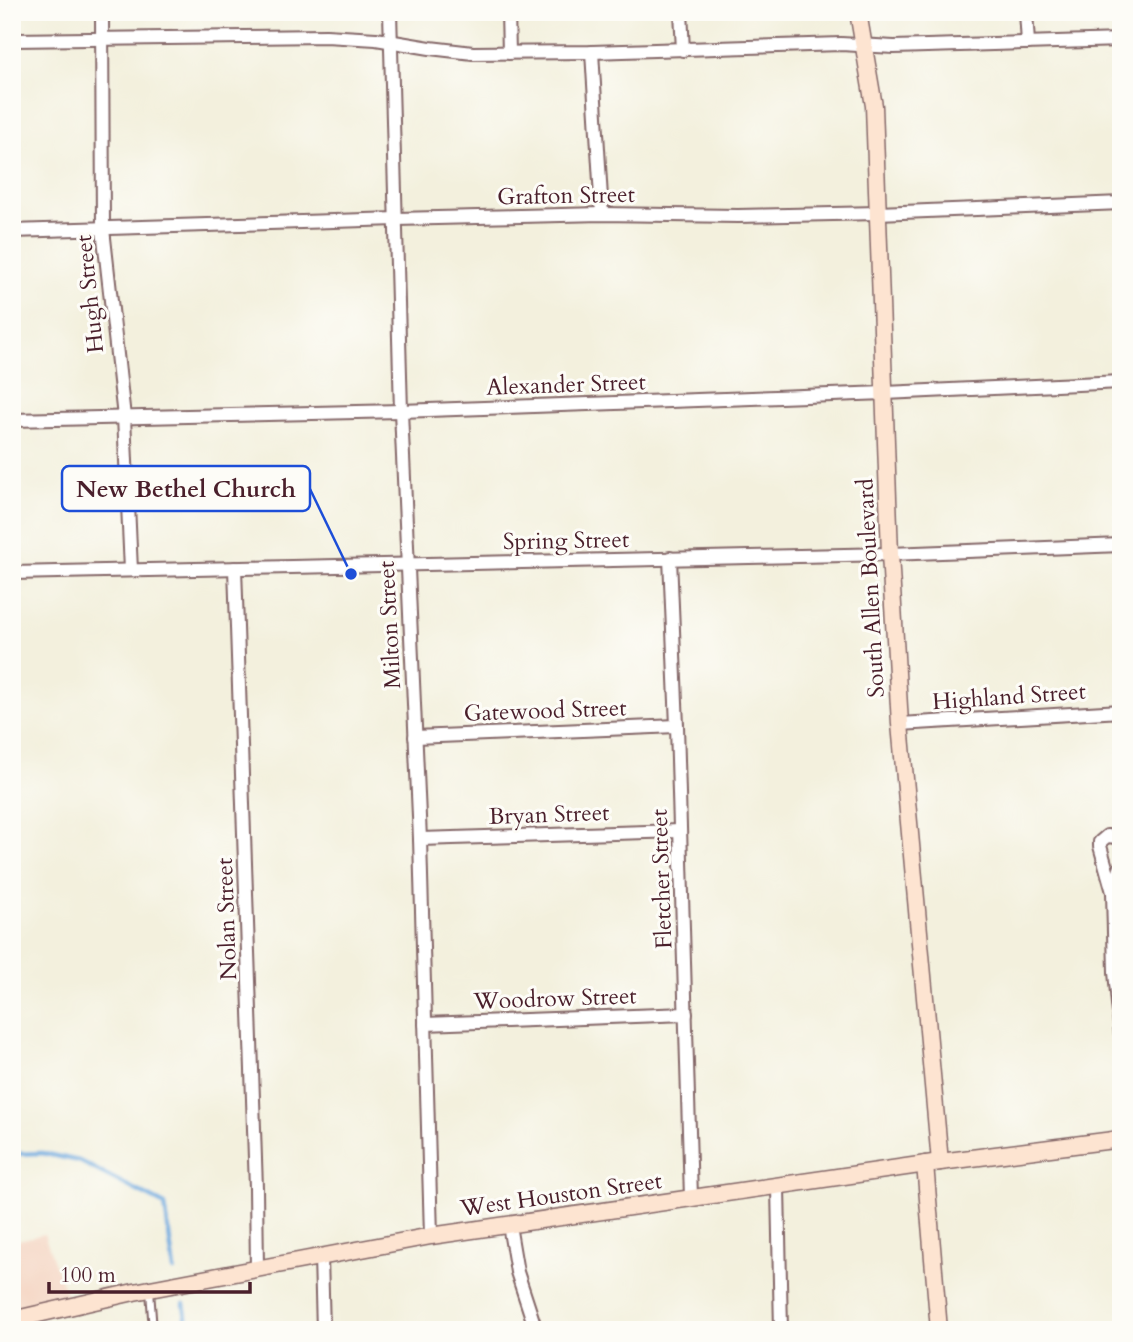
<svg xmlns="http://www.w3.org/2000/svg" width="1133" height="1342" viewBox="0 0 1133 1342" font-family="Cardo,serif">
  <style>
    .built { fill: #f4d3c0 }
    .lines { fill: none; stroke-linecap: round; stroke-linejoin: round }
    .stream { stroke: #6da9de; stroke-width: 4.5 }
    .lane-casing { stroke: #856869; stroke-width: 10 }
    .street-casing { stroke: #856869; stroke-width: 16 }
    .secondary-casing { stroke: #856869; stroke-width: 19 }
    .lane { stroke: #fff; stroke-width: 6 }
    .street { stroke: #fff; stroke-width: 12 }
    .secondary { stroke: #fde4d1; stroke-width: 16 }
    .labels { text-anchor: middle; stroke-width: 6; stroke-linejoin: round; paint-order: stroke }
    .street-label { font-size: 23px; fill: #4a1f2b; stroke: #fdfcf7 }
    .leader { fill: none; stroke: #1d4ed8; stroke-width: 2.5 }
    .callout-dot { fill: #1d4ed8; stroke: #fdfcf7; stroke-width: 2.5 }
    .callout { fill: #fdfcf7; stroke: #1d4ed8; stroke-width: 2.5 }
    .callout-label { font-size: 24px; text-anchor: middle; font-weight: bold; fill: #4a1f2b }
  </style>
  <rect width="100%" height="100%" fill="#fdfcf7"/>
  <filter id="ink" filterUnits="userSpaceOnUse"><feTurbulence type="fractalNoise" baseFrequency=".0143" numOctaves="2"/><feDisplacementMap in="SourceGraphic" scale="14" xChannelSelector="R" yChannelSelector="G"/><feConvolveMatrix kernelMatrix="1 2 1 2 8 2 1 2 1" color-interpolation-filters="sRGB"/></filter>
  <filter id="wash" filterUnits="userSpaceOnUse"><feTurbulence type="fractalNoise" baseFrequency=".00686" numOctaves="4" result="noise"/><feDisplacementMap in="SourceGraphic" scale="28" xChannelSelector="R" yChannelSelector="G"/><feGaussianBlur stdDeviation="1.57" result="paint"/><feColorMatrix in="noise" values="0 0 0 0 0 0 0 0 0 0 0 0 0 0 0 0 0 1.4 0 .05"/><feComposite in="paint" operator="in"/></filter>
  <g filter="url(#wash)">
    <rect width="100%" height="100%" fill="#f3f0dd"/>
    <polygon class="built" points="44,1234 68,1300 12,1311 12,1242"/>
    <g class="lines">
      <g class="stream">
        <polyline points="12,1154 42,1153 79,1161 165,1205 174,1270"/>
        <polyline points="184,1304 188,1330"/>
      </g>
    </g>
  </g>
  <g filter="url(#ink)">
    <g class="lines">
      <g class="lane-casing">
        <polyline id="lane" points="150,1291 153,1330"/>
      </g>
      <g class="street-casing">
        <g id="street">
          <polyline points="102,12 103,229 124,417 131,570"/>
          <polyline points="390,12 401,411 420,839 431,1236"/>
          <polyline points="508,12 509,53"/>
          <polyline points="681,12 683,50"/>
          <polyline points="1026,12 1028,43"/>
          <polyline points="12,40 326,36 376,39 430,48 473,53 592,52 841,44 894,47 1121,40"/>
          <polyline points="592,52 602,214"/>
          <polyline points="12,231 397,219 602,214 738,216 878,213 1121,203"/>
          <polyline points="12,420 401,411 885,393 1121,382"/>
          <polyline points="670,558 677,726 691,1198"/>
          <polyline points="235,568 256,1188 257,1269"/>
          <polyline points="12,573 890,554 1121,545"/>
          <polyline points="900,724 1121,711"/>
          <polyline points="415,737 677,726"/>
          <polyline points="420,839 680,831"/>
          <polyline points="1121,841 1117,837 1107,836 1100,842 1100,846 1113,892 1115,972 1121,1036"/>
          <polyline points="1113,891 1121,866"/>
          <polyline points="425,1024 686,1014"/>
          <polyline points="778,1187 781,1330"/>
          <polyline points="509,1225 517,1272 536,1330"/>
          <polyline points="321,1257 323,1330"/>
        </g>
      </g>
      <g class="secondary-casing">
        <g id="secondary">
          <polyline points="858,12 874,106 890,554 900,724 940,1162"/>
          <polyline points="925,1164 939,1330"/>
          <polyline points="12,1320 134,1292 431,1236 940,1162 1121,1139"/>
        </g>
      </g>
      <use href="#lane" class="lane"/>
      <use href="#street" class="street"/>
      <use href="#secondary" class="secondary"/>
    </g>
  </g>
  <g class="labels">
    <g class="street-label">
      <text transform="translate(566 195) rotate(-1)" y="8">Grafton Street</text>
      <text transform="translate(89 294) rotate(-96)" y="8">Hugh Street</text>
      <text transform="translate(566 384) rotate(-2)" y="8">Alexander Street</text>
      <text transform="translate(566 540) rotate(-1)" y="8">Spring Street</text>
      <text transform="translate(870 588) rotate(-93)" y="8">South Allen Boulevard</text>
      <text transform="translate(389 625) rotate(-93)" y="8">Milton Street</text>
      <text transform="translate(1009 696) rotate(-4)" y="8">Highland Street</text>
      <text transform="translate(545 710) rotate(-2)" y="8">Gatewood Street</text>
      <text transform="translate(549 814) rotate(-2)" y="8">Bryan Street</text>
      <text transform="translate(661 879) rotate(-92)" y="8">Fletcher Street</text>
      <text transform="translate(226 919) rotate(-92)" y="8">Nolan Street</text>
      <text transform="translate(555 998) rotate(-2)" y="8">Woodrow Street</text>
      <text transform="translate(561 1194) rotate(-8)" y="8">West Houston Street</text>
    </g>
  </g>
  <path class="leader" d="M351 574L310 489"/>
  <circle class="callout-dot" cx="351" cy="574" r="7"/>
  <rect class="callout" x="62" y="466" width="248" height="45" rx="7"/>
  <g class="callout-label">
    <text x="186" y="497">New Bethel Church</text>
  </g>
  <rect width="1133" height="1342" fill="none" stroke="#fdfcf7" stroke-width="42"/>
  <path d="M49 1282v10h201v-10" fill="none" stroke="#4a1f2b" stroke-width="3.5"/>
  <text x="60" y="1282" font-size="21" fill="#4a1f2b" stroke="#fdfcf7" stroke-width="5" paint-order="stroke">100 m</text>
</svg>
